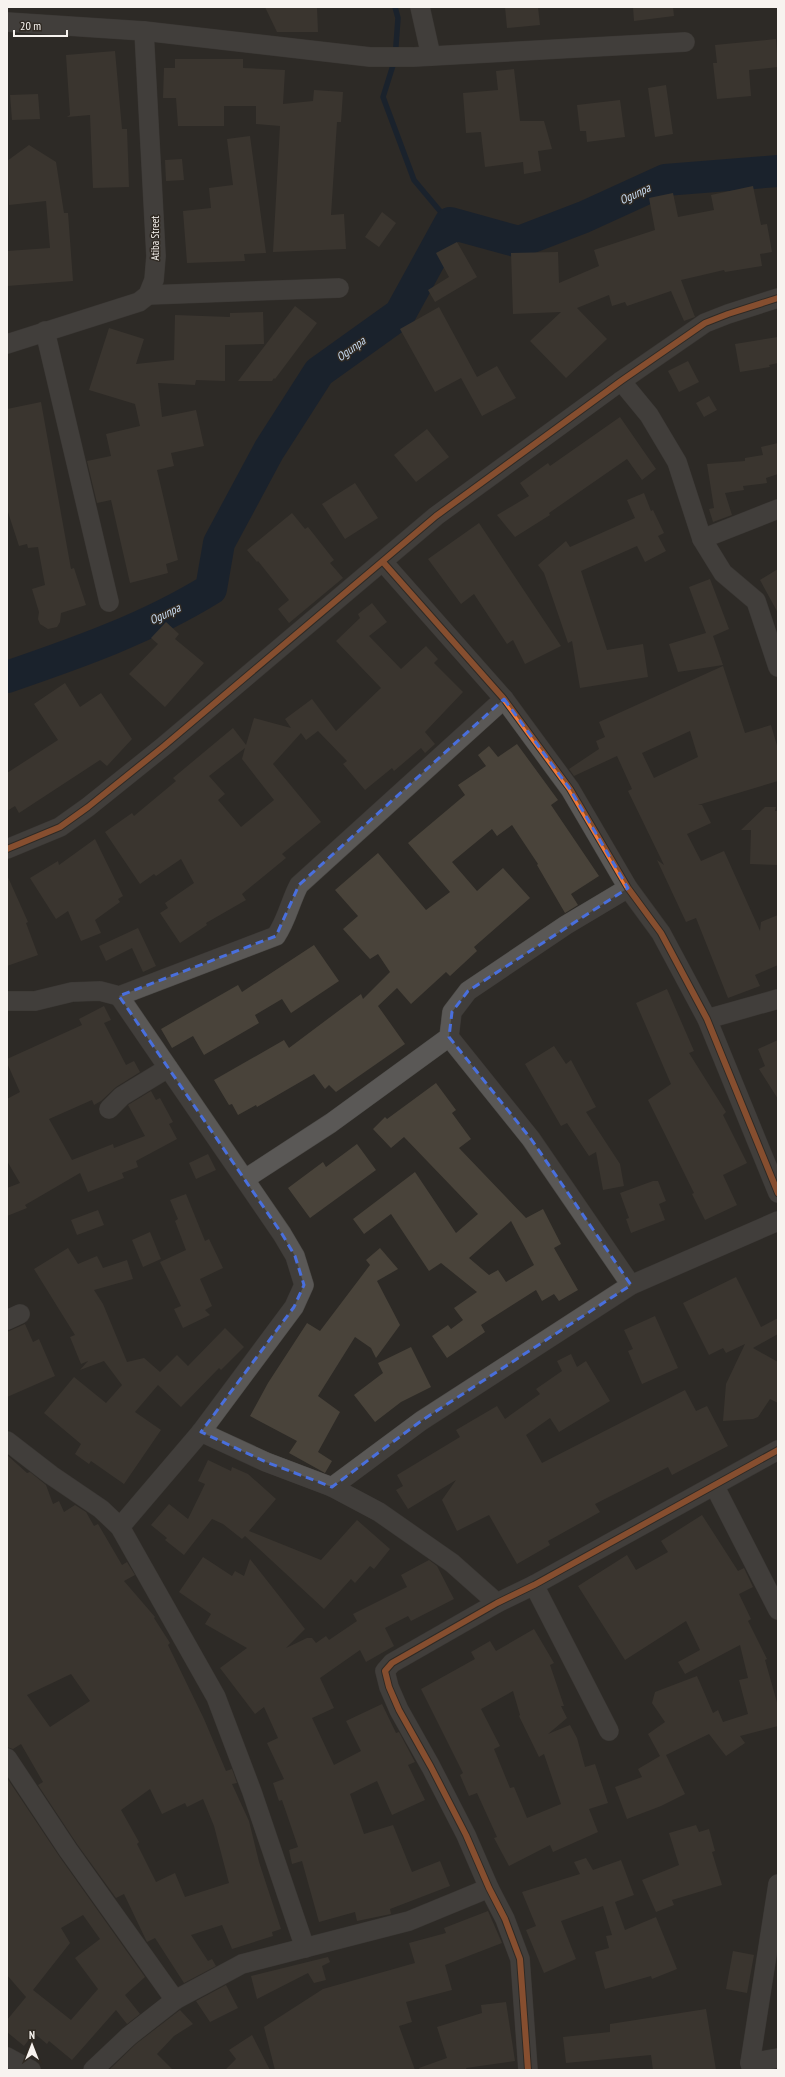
<svg xmlns="http://www.w3.org/2000/svg" width="785" height="2077" viewBox="0 0 785 2077" font-family="'PT Sans Narrow',sans-serif">
  <style>
    .lines { fill: none; stroke-linecap: round; stroke-linejoin: round }
    .stream { stroke: #041933; stroke-width: 5.5 }
    .river { stroke: #041933; stroke-width: 32 }
    .building { fill: #49433a; fill-rule: evenodd }
    .minor-casing { stroke: #4a4845; stroke-width: 20 }
    .minor { stroke: #5a5856; stroke-width: 19 }
    .cycleway-casing { stroke: #302a23; stroke-width: 8 }
    .cycleway { stroke: #f17a3a; stroke-width: 6 }
    .marked { fill: none; stroke: #496fdd; stroke-width: 3; stroke-dasharray: 8 5; stroke-linejoin: round }
    .labels { text-anchor: middle; stroke-width: 3; stroke-linejoin: round; paint-order: stroke }
    .street-label { font-size: 11px; fill: #f7f3ef; stroke: #302a23 }
    .water-label { font-size: 12px; font-style: italic; fill: #c8dcf3; stroke: #302a23 }
  </style>
  <rect width="100%" height="100%" fill="#2d2a26"/>
  <g class="lines">
    <polyline class="stream" points="395,7 398,18 395,59 383,97 414,180 450,223"/>
    <path class="river" d="M 7,677 C 77,653 148,628 211,589 L 219,543 L 269,450 L 319,372 L 400,314 L 450,223 L 519,242 L 584,217 L 665,180 L 778,171"/>
  </g>
  <g class="building">
    <polygon points="265,7 317,7 318,32 277,32"/>
    <polygon points="505,7 538,7 540,25 507,28"/>
    <polygon points="633,7 673,7 674,16 634,21"/>
    <polygon points="776,39 778,67 749,70 751,96 717,99 713,63 717,63 715,45"/>
    <polygon points="115,51 122,129 127,129 129,187 93,188 90,115 67,117 70,115 66,55"/>
    <polygon points="175,59 243,59 243,68 285,70 283,104 313,101 314,90 343,92 341,122 337,122 331,215 344,214 346,249 273,252 280,126 256,124 256,106 224,106 224,126 178,126 176,98 163,98 164,68 175,68"/>
    <polygon points="514,69 520,121 544,121 552,149 538,151 541,171 524,174 523,162 485,167 481,132 466,133 463,93 498,90 496,71"/>
    <polygon points="666,85 673,134 655,137 648,88"/>
    <polygon points="38,94 40,119 12,120 10,95"/>
    <polygon points="620,100 625,137 587,142 586,131 580,131 577,105"/>
    <polygon points="250,136 266,253 244,254 245,261 187,263 183,211 211,208 209,188 233,185 227,139"/>
    <polygon points="29,145 56,162 64,213 68,213 73,281 7,286 7,251 50,248 46,201 9,205 7,161"/>
    <polygon points="182,159 184,180 166,181 165,160"/>
    <polygon points="753,186 761,225 767,224 772,252 760,254 762,266 725,272 724,270 681,280 695,317 684,321 671,291 627,306 625,302 612,306 609,295 577,308 607,339 566,378 530,341 561,312 513,314 511,253 558,252 559,283 599,266 594,250 655,230 649,198 673,193 678,217 714,210 711,195"/>
    <polygon points="382,212 396,223 379,247 365,237"/>
    <polygon points="457,242 477,277 435,302 428,290 449,277 436,253"/>
    <polygon points="295,306 317,323 275,379 274,378 272,381 238,381"/>
    <polygon points="439,307 477,377 497,366 516,398 482,416 461,378 435,392 400,329"/>
    <polygon points="263,312 264,344 225,345 225,381 196,380 195,385 158,383 162,417 196,410 204,446 171,453 174,466 157,470 178,560 166,564 168,573 130,583 111,500 97,503 87,461 111,456 106,434 140,426 135,404 89,390 109,328 144,339 136,364 174,360 175,315 230,317 230,313"/>
    <polygon points="778,337 778,363 769,365 770,367 740,372 735,344"/>
    <polygon points="688,361 699,382 679,392 668,371"/>
    <polygon points="709,396 717,410 704,417 696,403"/>
    <polygon points="41,402 71,569 74,568 86,605 61,613 60,622 57,627 48,629 40,624 38,619 39,612 32,589 45,585 38,547 28,548 27,544 19,546 7,509 7,409"/>
    <polygon points="620,417 656,469 642,480 627,459 549,513 550,515 515,537 497,515 529,496 520,483 548,463 550,466"/>
    <polygon points="427,429 449,457 416,482 394,455"/>
    <polygon points="778,443 778,474 766,478 767,483 743,486 744,490 725,493 732,515 713,522 709,509 714,508 707,464 745,461 745,458 763,455 761,447"/>
    <polygon points="355,483 378,518 345,539 322,504"/>
    <polygon points="644,493 651,511 653,510 664,533 658,536 666,551 645,562 637,546 581,571 607,650 643,644 648,677 580,688 572,641 568,643 544,573 538,565 566,541 570,547 635,518 627,500"/>
    <polygon points="292,513 305,529 308,527 334,560 330,563 343,578 289,623 278,609 289,600 258,561 257,562 247,550"/>
    <polygon points="479,523 561,646 525,664 513,640 507,644 474,594 461,604 428,559"/>
    <polygon points="778,569 778,613 760,580"/>
    <polygon points="710,579 729,629 713,636 723,665 678,672 669,644 706,633 689,587"/>
    <path d="M 372,603 L 387,622 L 369,636 L 401,669 L 426,646 L 438,659 L 434,663 L 463,692 L 425,732 L 435,744 L 425,753 L 421,748 L 394,771 L 392,768 L 365,790 L 343,764 L 347,761 L 318,731 L 306,740 L 301,733 L 273,764 L 321,822 L 282,854 L 286,858 L 242,894 L 246,900 L 206,923 L 207,925 L 180,943 L 160,913 L 168,908 L 165,903 L 194,883 L 181,859 L 156,876 L 154,874 L 140,884 L 105,832 L 132,813 L 134,816 L 176,781 L 173,778 L 233,728 L 246,745 L 254,718 L 291,728 L 285,719 L 312,699 L 336,731 L 381,688 L 336,641 L 360,618 L 358,614 ZM 245,748 L 242,759 L 274,800 L 241,827 L 218,800 L 225,794 L 209,776 Z"/>
    <polygon points="166,622 179,634 175,639 204,663 165,707 129,674 158,644 151,638"/>
    <path d="M 723,666 L 745,733 L 771,725 L 778,749 L 778,781 L 698,805 L 702,805 L 711,823 L 687,834 L 701,861 L 724,851 L 760,931 L 761,922 L 778,915 L 778,965 L 755,975 L 760,986 L 728,998 L 696,918 L 686,922 L 657,860 L 664,865 L 628,791 L 632,789 L 617,756 L 574,776 L 569,769 L 599,749 L 596,741 L 605,737 L 599,722 ZM 690,731 L 698,757 L 654,778 L 642,753 Z"/>
    <polygon points="65,683 80,707 101,693 132,739 107,766 100,760 19,813 15,806 7,811 7,773 58,740 34,704"/>
    <polygon points="517,744 558,800 551,805 599,876 571,894 578,905 565,913 537,865 538,864 512,825 497,836 492,829 452,862 477,891 503,868 530,898 474,947 477,951 450,976 446,972 411,1004 397,988 378,1006 405,1044 336,1092 329,1085 325,1089 314,1074 257,1107 256,1105 238,1115 232,1104 229,1105 214,1080 284,1040 289,1048 361,994 363,999 390,972 378,954 370,959 343,929 358,916 335,890 378,853 426,910 450,892 408,843 465,795 458,785 486,766 478,755 489,746 498,757"/>
    <polygon points="765,807 776,807 775,811 778,811 778,865 750,864 751,830 741,830"/>
    <polygon points="95,839 123,896 118,899 120,902 95,920 101,933 81,941 68,911 56,919 30,878 58,861 59,865"/>
    <polygon points="7,875 28,922 26,923 38,955 7,966"/>
    <polygon points="138,928 156,966 143,972 132,948 106,961 99,946"/>
    <polygon points="314,945 339,981 291,1013 282,999 255,1015 259,1023 204,1055 193,1036 172,1048 161,1029 238,985 242,992"/>
    <polygon points="667,989 694,1051 689,1053 726,1112 723,1115 747,1163 723,1175 737,1205 705,1220 692,1194 694,1193 648,1100 671,1084 636,1003"/>
    <polygon points="104,1006 111,1020 104,1023 126,1065 134,1061 140,1072 116,1087 101,1101 94,1105 92,1100 49,1119 72,1160 113,1144 114,1148 145,1136 128,1105 151,1091 156,1100 160,1098 173,1122 169,1124 177,1139 136,1161 138,1167 122,1173 124,1178 88,1192 80,1173 25,1205 27,1208 7,1216 7,1188 20,1183 7,1161 7,1099 20,1092 7,1063 7,1059 82,1025 79,1019"/>
    <polygon points="778,1040 778,1099 759,1069 765,1066 758,1049"/>
    <polygon points="554,1046 566,1064 571,1060 596,1107 586,1112 620,1164 624,1186 603,1190 596,1152 589,1156 567,1123 561,1126 525,1064"/>
    <path d="M 436,1083 L 456,1110 L 452,1113 L 471,1139 L 459,1148 L 526,1218 L 543,1209 L 561,1244 L 554,1248 L 578,1290 L 559,1301 L 554,1294 L 542,1301 L 536,1290 L 481,1325 L 485,1332 L 447,1358 L 432,1336 L 448,1325 L 451,1329 L 463,1320 L 454,1308 L 477,1292 L 441,1263 L 429,1271 L 391,1214 L 364,1234 L 353,1219 L 415,1172 L 456,1233 L 478,1214 L 404,1137 L 391,1148 L 373,1129 L 385,1117 L 387,1119 ZM 511,1221 L 534,1265 L 506,1282 L 498,1270 L 489,1275 L 469,1258 Z"/>
    <polygon points="357,1144 376,1170 310,1218 288,1188 323,1162 326,1167"/>
    <polygon points="208,1154 216,1170 196,1179 189,1163"/>
    <polygon points="653,1181 658,1181 666,1201 659,1204 665,1220 631,1233 626,1219 629,1218 620,1193"/>
    <polygon points="186,1194 205,1241 209,1239 223,1268 200,1279 212,1306 205,1310 210,1315 183,1328 174,1309 181,1306 160,1262 186,1250 175,1221 178,1219 170,1200"/>
    <polygon points="98,1210 104,1225 77,1235 71,1220"/>
    <polygon points="150,1232 161,1259 143,1267 132,1240"/>
    <polygon points="68,1248 78,1264 97,1256 103,1268 127,1260 133,1279 94,1290 103,1304 127,1362 144,1358 160,1372 177,1355 188,1366 225,1328 244,1347 221,1370 219,1368 181,1407 158,1385 135,1412 161,1430 124,1484 91,1461 89,1464 75,1454 81,1444 44,1413 74,1377 106,1403 122,1385 104,1361 80,1370 88,1361 81,1364 70,1337 75,1335 34,1269"/>
    <polygon points="380,1248 398,1269 377,1281 400,1325 376,1358 371,1348 355,1337 318,1396 340,1412 318,1452 332,1461 325,1473 289,1453 297,1441 250,1416 268,1383 307,1323 320,1331 370,1265 366,1260"/>
    <polygon points="736,1277 761,1327 778,1318 778,1334 753,1348 778,1362 778,1403 770,1399 758,1417 753,1419 723,1421 726,1384 745,1344 726,1353 723,1348 709,1355 683,1303"/>
    <polygon points="655,1316 678,1368 642,1384 628,1351 633,1349 624,1330"/>
    <polygon points="25,1324 33,1342 39,1339 55,1376 7,1397 7,1332"/>
    <polygon points="411,1347 431,1387 401,1402 375,1422 354,1395 383,1373 378,1363"/>
    <polygon points="571,1354 577,1367 586,1361 610,1401 559,1432 550,1418 526,1435 542,1463 685,1390 696,1411 707,1406 728,1446 672,1475 668,1467 595,1504 600,1512 548,1541 550,1545 517,1564 489,1515 457,1531 442,1500 456,1480 408,1509 396,1490 403,1486 397,1475 460,1437 456,1430 497,1406 505,1419 540,1394 536,1389 562,1371 557,1361"/>
    <path d="M 7,1455 L 27,1473 L 30,1472 L 46,1485 L 53,1504 L 59,1501 L 64,1512 L 75,1505 L 86,1512 L 94,1526 L 98,1524 L 122,1565 L 127,1562 L 135,1575 L 124,1581 L 155,1617 L 154,1618 L 170,1643 L 168,1645 L 204,1719 L 226,1771 L 232,1769 L 237,1783 L 232,1784 L 249,1821 L 259,1862 L 281,1929 L 272,1932 L 273,1936 L 232,1949 L 222,1925 L 191,1935 L 208,1961 L 212,1959 L 216,1966 L 184,1983 L 155,1938 L 147,1942 L 146,1940 L 124,1894 L 116,1898 L 77,1844 L 38,1785 L 43,1782 L 21,1744 L 13,1749 L 7,1747 ZM 71,1674 L 90,1701 L 50,1727 L 27,1695 ZM 150,1789 L 162,1814 L 185,1803 L 187,1807 L 203,1799 L 214,1826 L 229,1883 L 185,1897 L 175,1873 L 156,1882 L 137,1844 L 139,1842 L 121,1810 Z"/>
    <polygon points="208,1460 231,1471 232,1467 248,1474 276,1499 249,1531 321,1560 357,1520 390,1549 374,1569 370,1566 355,1583 351,1579 324,1609 245,1536 242,1539 223,1524 212,1519 184,1555 165,1540 167,1538 151,1525 169,1504 188,1519 205,1484 198,1481"/>
    <polygon points="702,1515 738,1571 744,1568 753,1587 739,1594 751,1619 748,1621 767,1659 765,1660 778,1706 778,1726 740,1736 745,1743 726,1756 709,1734 666,1755 685,1794 661,1806 627,1819 615,1787 642,1777 638,1769 660,1756 648,1734 665,1722 652,1703 655,1692 697,1676 713,1713 718,1710 723,1722 748,1714 739,1680 748,1678 740,1645 685,1674 678,1662 700,1650 686,1621 625,1660 578,1586 627,1555 636,1570 668,1552 661,1541"/>
    <polygon points="203,1557 232,1576 235,1571 244,1576 250,1559 305,1629 286,1648 307,1638 312,1638 316,1643 326,1636 329,1640 357,1621 353,1614 407,1587 401,1575 429,1560 437,1566 454,1599 411,1621 408,1616 385,1628 394,1646 366,1662 360,1650 320,1678 334,1708 312,1718 334,1765 361,1751 346,1721 382,1704 396,1733 399,1732 415,1762 408,1765 425,1800 392,1815 377,1781 350,1794 364,1834 393,1825 412,1872 440,1861 450,1886 390,1909 391,1914 357,1921 355,1912 319,1922 302,1861 292,1864 289,1850 298,1847 282,1800 279,1801 273,1783 284,1779 267,1743 278,1738 264,1707 255,1714 220,1668 247,1648 205,1624 211,1614 179,1592"/>
    <path d="M 534,1629 L 554,1663 L 550,1665 L 564,1706 L 561,1706 L 567,1718 L 548,1734 L 570,1725 L 577,1738 L 585,1767 L 595,1764 L 608,1803 L 589,1809 L 598,1832 L 553,1852 L 550,1845 L 509,1866 L 494,1838 L 497,1837 L 477,1793 L 469,1796 L 460,1775 L 463,1773 L 421,1689 L 475,1659 L 471,1652 L 490,1641 L 496,1651 ZM 513,1691 L 520,1715 L 519,1716 L 539,1757 L 544,1754 L 561,1804 L 527,1818 L 514,1787 L 510,1788 L 494,1749 L 500,1746 L 481,1709 Z"/>
    <path d="M 7,1778 L 59,1856 L 145,1977 L 125,1995 L 140,2014 L 127,2024 L 116,2010 L 72,2060 L 49,2041 L 47,2044 L 34,2033 L 24,2046 L 7,2032 L 7,2020 L 26,1997 L 7,1975 ZM 83,1915 L 100,1939 L 75,1958 L 98,1989 L 71,2020 L 33,1990 L 70,1943 L 61,1928 Z"/>
    <polygon points="696,1825 699,1832 709,1829 715,1851 712,1852 722,1885 672,1900 674,1905 656,1912 642,1880 679,1865 669,1833"/>
    <polygon points="586,1858 593,1870 621,1860 634,1895 615,1902 625,1930 656,1917 677,1969 652,1979 651,1976 605,1989 595,1952 609,1948 606,1936 612,1935 603,1906 561,1921 576,1959 544,1973 526,1930 536,1926 522,1892 580,1874 574,1862"/>
    <polygon points="488,1911 502,1943 445,1965 452,1990 406,2002 412,2022 399,2026 415,2070 275,2070 264,2027 323,1989 415,1963 409,1943 446,1933 444,1928"/>
    <polygon points="733,1951 754,1955 747,1993 726,1989"/>
    <polygon points="328,1957 330,1962 322,1966 326,1980 314,1983 308,1973 257,1999 251,1976"/>
    <polygon points="226,1985 238,2008 210,2022 196,2001"/>
    <polygon points="506,2002 515,2061 466,2068 467,2070 420,2070 419,2068 447,2058 437,2027 482,2013 481,2005"/>
    <polygon points="706,2009 716,2070 653,2070 651,2055 566,2063 563,2037 610,2032 610,2024"/>
    <polygon points="180,2010 193,2024 174,2036 157,2054 173,2070 109,2070 136,2044"/>
    <polygon points="252,2035 270,2070 225,2070 236,2059 229,2050"/>
  </g>
  <g class="lines">
    <g class="minor-casing">
      <g id="minor">
        <polyline points="420,7 431,56"/>
        <polyline points="7,22 144,31 370,57 414,57 685,42"/>
        <polyline points="148,295 339,288"/>
        <polyline points="45,331 109,602"/>
        <polyline points="7,344 139,302 148,295 154,280 156,256 144,31"/>
        <polyline points="621,381 649,415 677,462 702,539 723,573 756,601 778,667"/>
        <polyline points="702,539 778,509"/>
        <polyline points="383,562 504,699 570,789 628,888 661,933 707,1019 778,1193"/>
        <polyline points="7,849 60,827 88,807 164,746 436,516 621,381 705,323 728,314 778,298"/>
        <polyline points="119,996 282,1234 295,1256 304,1285 294,1307 201,1432 120,1527"/>
        <path d="M 7,1001 L 35,1001 L 72,992 L 100,991 L 119,996 L 276,936 C 287,920 290,902 299,885 L 504,699"/>
        <polyline points="707,1019 778,999"/>
        <polyline points="449,1037 531,1139 631,1285"/>
        <polyline points="109,1109 122,1096 168,1068"/>
        <polyline points="245,1179 331,1123 449,1037 452,1012 468,991 566,925 628,888"/>
        <polyline points="7,1320 20,1314"/>
        <polyline points="201,1432 266,1462 332,1487 379,1512 452,1563 497,1603"/>
        <polyline points="7,1441 51,1475 101,1509 120,1527 216,1697 252,1792 305,1948"/>
        <polyline points="332,1487 421,1421 631,1285 778,1221"/>
        <polyline points="715,1487 778,1610"/>
        <polyline points="534,1585 609,1731"/>
        <polyline points="7,1758 68,1850 175,2000"/>
        <polyline points="7,2057 31,2070"/>
        <polyline points="750,2063 778,2058"/>
        <polyline points="93,2070 129,2036 175,2000 242,1964 409,1921 489,1888"/>
        <polyline points="528,2070 520,1959 505,1919 489,1888 466,1835 431,1767 399,1710 389,1687 385,1671 392,1663 497,1603 534,1585 778,1450"/>
        <polyline points="752,2070 750,2063 778,1884"/>
      </g>
    </g>
    <use href="#minor" class="minor"/>
    <g class="cycleway-casing">
      <g id="cycleway">
        <polyline points="383,562 504,699 570,789 628,888 661,933 707,1019 778,1193"/>
        <polyline points="7,849 60,827 88,807 164,746 436,516 621,381 705,323 728,314 778,298"/>
        <polyline points="528,2070 520,1959 505,1919 489,1888 466,1835 431,1767 399,1710 389,1687 385,1671 392,1663 497,1603 534,1585 778,1450"/>
      </g>
    </g>
    <use href="#cycleway" class="cycleway"/>
  </g>
  <path d="M0 0H785V2077H0ZM 504,699 L 570,789 L 628,888 L 468,991 L 452,1012 L 449,1037 L 531,1139 L 631,1285 L 421,1421 L 332,1487 L 266,1462 L 201,1432 L 294,1307 L 304,1285 L 295,1256 L 282,1234 L 119,996 L 276,936 L 299,885 Z" fill="#2d2a26" fill-opacity=".55" fill-rule="evenodd"/>
  <path class="marked" d="M 504,699 L 570,789 L 628,888 L 468,991 L 452,1012 L 449,1037 L 531,1139 L 631,1285 L 421,1421 L 332,1487 L 266,1462 L 201,1432 L 294,1307 L 304,1285 L 295,1256 L 282,1234 L 119,996 L 276,936 L 299,885 Z"/>
  <g class="labels">
    <g class="street-label">
      <text transform="translate(155 238) rotate(-90)" y="4">Atiba Street</text>
    </g>
    <g class="water-label">
      <text transform="translate(635 194) rotate(-25)" y="4">Ogunpa</text>
      <text transform="translate(351 349) rotate(-36)" y="4">Ogunpa</text>
      <text transform="translate(165 614) rotate(-25)" y="4">Ogunpa</text>
    </g>
  </g>
  <rect width="785" height="2077" fill="none" stroke="#f7f3ef" stroke-width="16"/>
  <g transform="translate(32 2045)" stroke="#302a23" stroke-width="3" paint-order="stroke">
  <path d="M0-3L7 15L0 10L-7 15Z" fill="#f7f3ef"/>
  <text y="-6" font-size="11" font-weight="bold" text-anchor="middle" fill="#f7f3ef">N</text>
  </g>
  <path d="M14 30v6h53v-6" fill="none" stroke="#f7f3ef" stroke-width="2"/>
  <text x="20" y="30" font-size="12" fill="#f7f3ef" stroke="#302a23" stroke-width="3" paint-order="stroke">20 m</text>
</svg>
